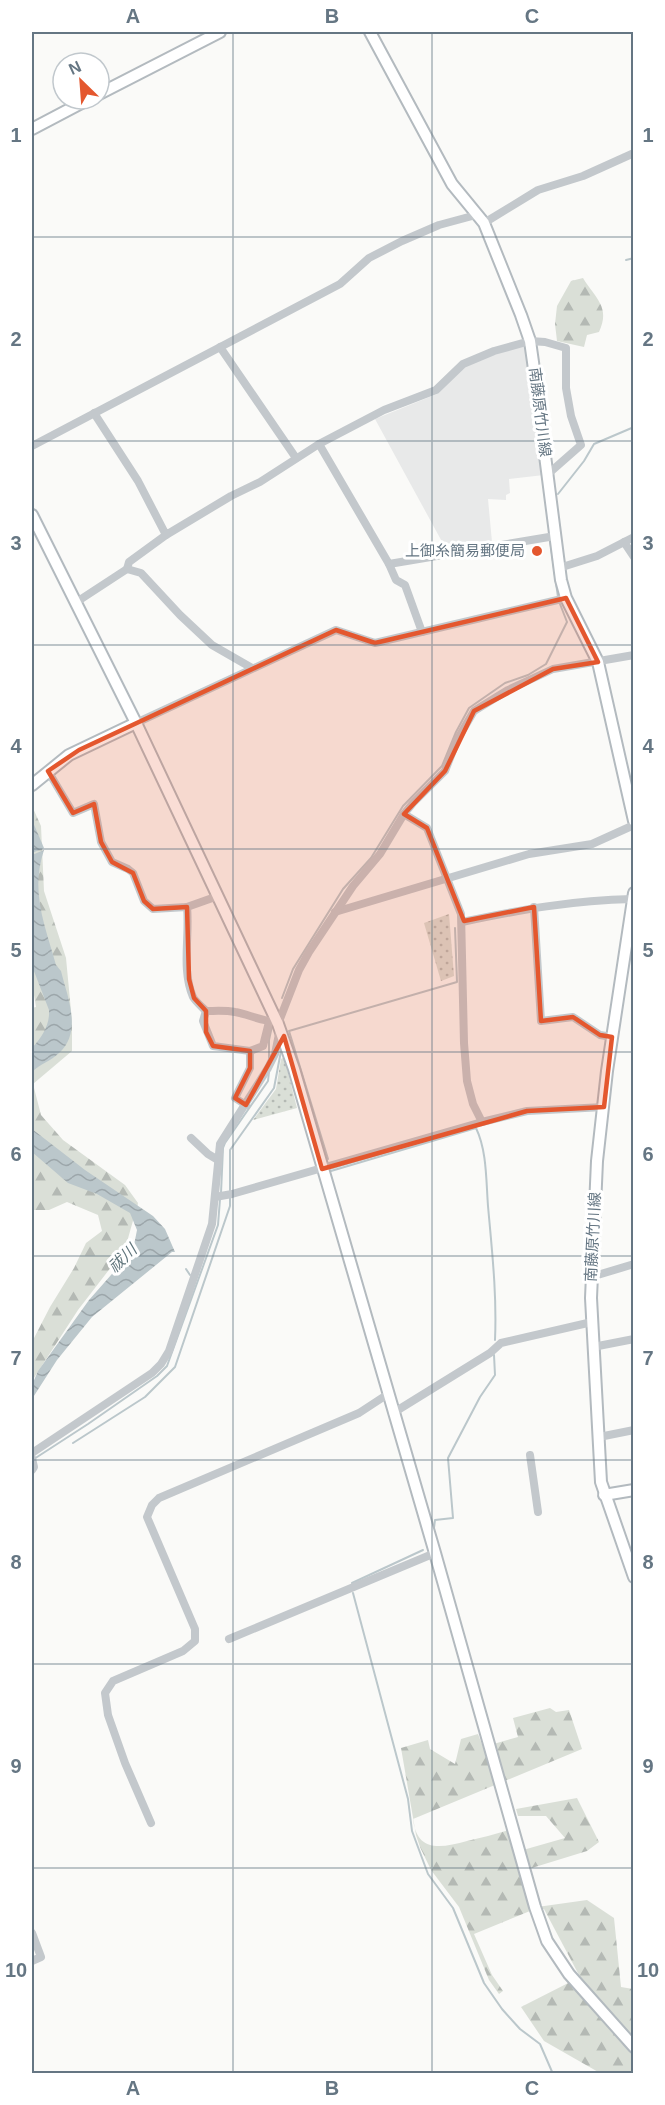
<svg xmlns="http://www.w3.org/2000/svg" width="665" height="2105" viewBox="0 0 665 2105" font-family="Arial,'Noto Sans JP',sans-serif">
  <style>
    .built { fill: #e8e9e9 }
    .forest { fill: url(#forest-firs) }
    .park { fill: url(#park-dots) }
    .water { fill: url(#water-waves) }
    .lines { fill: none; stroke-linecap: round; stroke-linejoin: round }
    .stream { stroke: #bbc7cb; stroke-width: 2 }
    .secondary-casing { stroke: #b3babf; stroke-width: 14 }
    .street { stroke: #c3c8cc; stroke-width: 8 }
    .secondary { stroke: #fff; stroke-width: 10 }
    .marked { fill: #e4572e; fill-opacity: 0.2; stroke: #e4572e; stroke-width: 4.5; stroke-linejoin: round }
    .grid { fill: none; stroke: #657683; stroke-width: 1.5; stroke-opacity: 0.55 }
    .poi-dot { fill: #e4572e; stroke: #fff; stroke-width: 2 }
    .labels { text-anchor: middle; stroke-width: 6; stroke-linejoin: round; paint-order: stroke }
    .street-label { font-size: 15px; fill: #657683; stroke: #fff }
    .poi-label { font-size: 15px; fill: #657683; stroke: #fff; text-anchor: end }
    .water-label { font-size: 16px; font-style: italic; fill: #60757c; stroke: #fff }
    .neatline { fill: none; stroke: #657683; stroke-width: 2 }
    .grid-label { font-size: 20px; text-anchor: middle; font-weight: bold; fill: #657683 }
  </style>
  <defs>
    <pattern id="forest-firs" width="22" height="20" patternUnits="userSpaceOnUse" patternTransform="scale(1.5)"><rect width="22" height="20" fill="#dadfd7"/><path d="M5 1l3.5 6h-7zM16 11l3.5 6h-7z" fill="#b4b9b4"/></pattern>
    <pattern id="park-dots" width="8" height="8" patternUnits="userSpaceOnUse" patternTransform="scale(1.5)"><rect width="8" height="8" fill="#dadfd7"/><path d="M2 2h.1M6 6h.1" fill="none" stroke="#b4b9b4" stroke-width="1.8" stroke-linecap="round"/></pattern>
    <pattern id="water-waves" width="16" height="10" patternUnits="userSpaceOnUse" patternTransform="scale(1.5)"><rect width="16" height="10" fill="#bbc7cb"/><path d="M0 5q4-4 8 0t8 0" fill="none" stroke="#9ca6aa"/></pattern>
  </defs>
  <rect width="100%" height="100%" fill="#fafaf8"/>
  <polygon class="built" points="522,345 527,348 544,475 509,479 510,493 506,495 506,500 488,499 492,542 446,549 375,419 437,394 464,367 486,356"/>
  <g class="forest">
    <path d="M 583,278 C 595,298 611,307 599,332 L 587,335 L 584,347 L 557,341 L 555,324 L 557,306 L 571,281 Z"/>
    <polygon points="32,806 41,826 44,891 66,958 72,1021 72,1051 33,1084 41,1115 63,1140 125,1185 138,1203 125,1249 78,1310 32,1381 32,1342 50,1307 74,1268 86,1243 102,1231 98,1215 67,1202 49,1210 32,1210 32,1008 36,1007 32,983 32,966 52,961 32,888"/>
    <path d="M 550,1708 L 556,1712 L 569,1710 L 582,1749 L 413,1819 C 417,1853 441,1848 467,1841 C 481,1838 495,1834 509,1830 L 516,1852 L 565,1838 L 546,1816 L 518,1816 L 516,1809 L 577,1798 L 599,1842 L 587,1851 L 522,1871 L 530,1908 L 587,1900 L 614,1918 L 621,1987 L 633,1989 L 633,2043 L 628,2047 L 633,2054 L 633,2073 L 600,2073 L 544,2041 L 521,2007 L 580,1977 L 544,1909 L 530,1911 L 474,1934 L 492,1975 L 503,1991 L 499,1994 L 489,1980 L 459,1907 L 431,1870 L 420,1847 L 416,1835 L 401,1748 L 428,1740 L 430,1749 L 455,1764 L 461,1739 L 478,1734 L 483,1747 L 518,1737 L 513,1718 Z"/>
  </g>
  <g class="park">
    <polygon points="449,914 454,976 441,981 424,923"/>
    <polygon points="284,1057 297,1108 253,1120 276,1089 281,1059"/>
  </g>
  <g class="water">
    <polygon points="32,820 44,848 32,853"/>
    <path d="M 44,850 C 30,892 45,925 56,965 L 61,971 C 67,996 83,1032 59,1053 C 51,1061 40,1064 32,1072 L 32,1048 C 42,1037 50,1025 49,1010 L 32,966 L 32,855 Z"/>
    <polygon points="32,1129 85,1170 153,1216 165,1229 175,1252 172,1252 92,1317 57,1360 32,1399 32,1385 38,1371 89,1300 133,1250 137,1230 130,1213 97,1194 68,1183 32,1152"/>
  </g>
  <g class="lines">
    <g class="stream">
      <polyline points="626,260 634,258"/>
      <polyline points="558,494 584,461 594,444 634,427"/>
      <polyline points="550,540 558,597"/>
      <polyline points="282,998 293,969 343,889 371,858 403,806 442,766 456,732 469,708 505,683 528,675 546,664 567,622 560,604"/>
      <polyline points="269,1060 269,1040 272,1026"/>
      <polyline points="328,1159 289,1031 457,982 455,928"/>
      <path d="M 331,1171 L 476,1128 C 487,1151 486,1180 488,1206 C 492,1251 497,1295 495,1340"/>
      <polyline points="221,1193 223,1148 225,1143 268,1081 269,1072"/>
      <polyline points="186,1269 190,1275"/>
      <polyline points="73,1443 145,1397 175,1367 230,1206 230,1150 274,1088 281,1051"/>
      <polyline points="34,1459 88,1424 157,1376 167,1366 218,1225 220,1199"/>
      <polyline points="434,1528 435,1520 453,1518 448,1458 480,1397 495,1375 494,1355"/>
      <polyline points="352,1583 423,1550"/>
      <polyline points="353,1593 408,1799 412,1831 428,1874 453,1908 484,1983 502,2009 520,2029 540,2044 553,2074"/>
    </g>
    <g class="secondary-casing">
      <g id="secondary">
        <polyline points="370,32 452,184 484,223 521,315 530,341 533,362 561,580 566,598 598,662 634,821"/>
        <polyline points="99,94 220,32"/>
        <polyline points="32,129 89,99"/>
        <polyline points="32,515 136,723 278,1024 294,1069 435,1553 535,1907 547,1941 569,1974 634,2047"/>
        <polyline points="32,785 69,755 136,723"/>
        <polyline points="634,893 607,1071 597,1161 591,1298 601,1482 634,1577"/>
        <polyline points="604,1495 634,1490"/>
      </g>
    </g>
    <g class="street">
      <polyline points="484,223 538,190 583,176 634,153"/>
      <polyline points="220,347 296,458"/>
      <polyline points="94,413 138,481 166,535 231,496 260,482 319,444 384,410 436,390 463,364 494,351 530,341 545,342 566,348 566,388 571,416 581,445 548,474"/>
      <polyline points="319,444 389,564 555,536"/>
      <polyline points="32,446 340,284 369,258 402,241 439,225 476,215"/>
      <polyline points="624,542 634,557"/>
      <polyline points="389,564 396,580 405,585 422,632"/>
      <polyline points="559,568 597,556 634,537"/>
      <polyline points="127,569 129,562 166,535"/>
      <polyline points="75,603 127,569 141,573 180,615 212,645 252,668"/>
      <polyline points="136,723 336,630 375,643 566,598"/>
      <polyline points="48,771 73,813 94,804 101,842 112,862 128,869 133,873 144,901 153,909 187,907 218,896"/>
      <polyline points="404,814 427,828 461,914 464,1043 467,1081 473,1104 482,1122"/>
      <path d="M 187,907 C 190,936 181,969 193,997 C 196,1002 202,1007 206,1011 C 215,1011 225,1010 235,1012 C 248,1014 265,1023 277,1021"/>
      <polyline points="534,907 541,1021 573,1017 600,1035 612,1037"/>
      <polyline points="335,912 529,854 592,844 634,825"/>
      <path d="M 462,922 C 519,910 574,900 632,899"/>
      <polyline points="206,1011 203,1021 213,1046 250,1051 263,1046 269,1022"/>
      <polyline points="278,1024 299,970 309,952 353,886 380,854 404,814 413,803 445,771 457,740 474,711 508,690 553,669 634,655"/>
      <polyline points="246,1105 235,1098 250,1068 250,1051"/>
      <polyline points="191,1138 208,1154 218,1160"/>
      <polyline points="215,1197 232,1194 482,1122 527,1111 604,1107"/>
      <polyline points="591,1277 634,1264"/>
      <polyline points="593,1347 634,1339"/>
      <polyline points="393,1413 490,1353 501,1343 592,1322"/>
      <polyline points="599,1437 634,1430"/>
      <polyline points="32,1453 152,1373 161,1364 169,1351 212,1224 220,1144 268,1068 275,1054 280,1029"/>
      <polyline points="530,1455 538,1512"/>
      <polyline points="32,1458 34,1467 32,1470"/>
      <polyline points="229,1639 435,1553"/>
      <polyline points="151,1823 125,1763 108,1715 105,1693 113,1681 183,1651 195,1641 195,1629 147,1517 152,1505 159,1498 359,1413 388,1394"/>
      <polyline points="32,1933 41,1957 32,1961"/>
    </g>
    <use href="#secondary" class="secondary"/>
  </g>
  <path class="marked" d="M 566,598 L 598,662 L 553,669 L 474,711 L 445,771 L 404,814 L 427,828 L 464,921 L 534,907 L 541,1021 L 573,1017 L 600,1035 L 612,1037 L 604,1107 L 527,1111 L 322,1169 L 284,1036 L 246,1105 L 235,1098 L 250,1068 L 250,1051 L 213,1046 L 206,1032 L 206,1011 L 194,998 L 189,979 L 187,907 L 153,909 L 144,901 L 133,873 L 112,862 L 101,842 L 94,804 L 73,813 L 48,771 L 79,750 L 336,630 L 375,643 Z"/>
  <path class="grid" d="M 233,32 L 233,2074M 432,32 L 432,2074M 32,237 L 634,237M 32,441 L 634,441M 32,645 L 634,645M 32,849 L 634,849M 32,1052 L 634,1052M 32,1256 L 634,1256M 32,1460 L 634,1460M 32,1664 L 634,1664M 32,1868 L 634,1868"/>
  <circle class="poi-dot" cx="537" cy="551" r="6"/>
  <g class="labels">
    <g class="street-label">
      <text transform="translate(540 412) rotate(83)" y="5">南藤原竹川線</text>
      <text transform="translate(593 1237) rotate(-87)" y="5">南藤原竹川線</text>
    </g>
    <g class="poi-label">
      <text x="525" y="556">上御糸簡易郵便局</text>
    </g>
    <g class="water-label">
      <text transform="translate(122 1258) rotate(-44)" y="6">祓川</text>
    </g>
  </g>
  <rect width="665" height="2105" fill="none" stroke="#ffffff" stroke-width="66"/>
  <g transform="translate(81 81) rotate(335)"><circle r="28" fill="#ffffff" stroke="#c1c8cd" stroke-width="1.5"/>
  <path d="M0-4.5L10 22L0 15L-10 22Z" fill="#e4572e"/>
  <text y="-9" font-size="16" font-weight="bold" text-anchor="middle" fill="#657683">N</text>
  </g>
  <rect x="33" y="33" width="599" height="2039" class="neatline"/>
  <g class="grid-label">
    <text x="133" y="23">A</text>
    <text x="332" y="23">B</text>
    <text x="532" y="23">C</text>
    <text x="16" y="142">1</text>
    <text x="648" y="142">1</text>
    <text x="16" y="346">2</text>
    <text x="648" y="346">2</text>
    <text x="16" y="550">3</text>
    <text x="648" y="550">3</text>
    <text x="16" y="753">4</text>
    <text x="648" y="753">4</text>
    <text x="16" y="957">5</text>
    <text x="648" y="957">5</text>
    <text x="16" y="1161">6</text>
    <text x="648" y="1161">6</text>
    <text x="16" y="1365">7</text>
    <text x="648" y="1365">7</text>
    <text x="16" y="1569">8</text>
    <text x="648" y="1569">8</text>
    <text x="16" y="1773">9</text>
    <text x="648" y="1773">9</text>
    <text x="16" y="1977">10</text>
    <text x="648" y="1977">10</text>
    <text x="133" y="2095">A</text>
    <text x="332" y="2095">B</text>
    <text x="532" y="2095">C</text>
  </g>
</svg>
